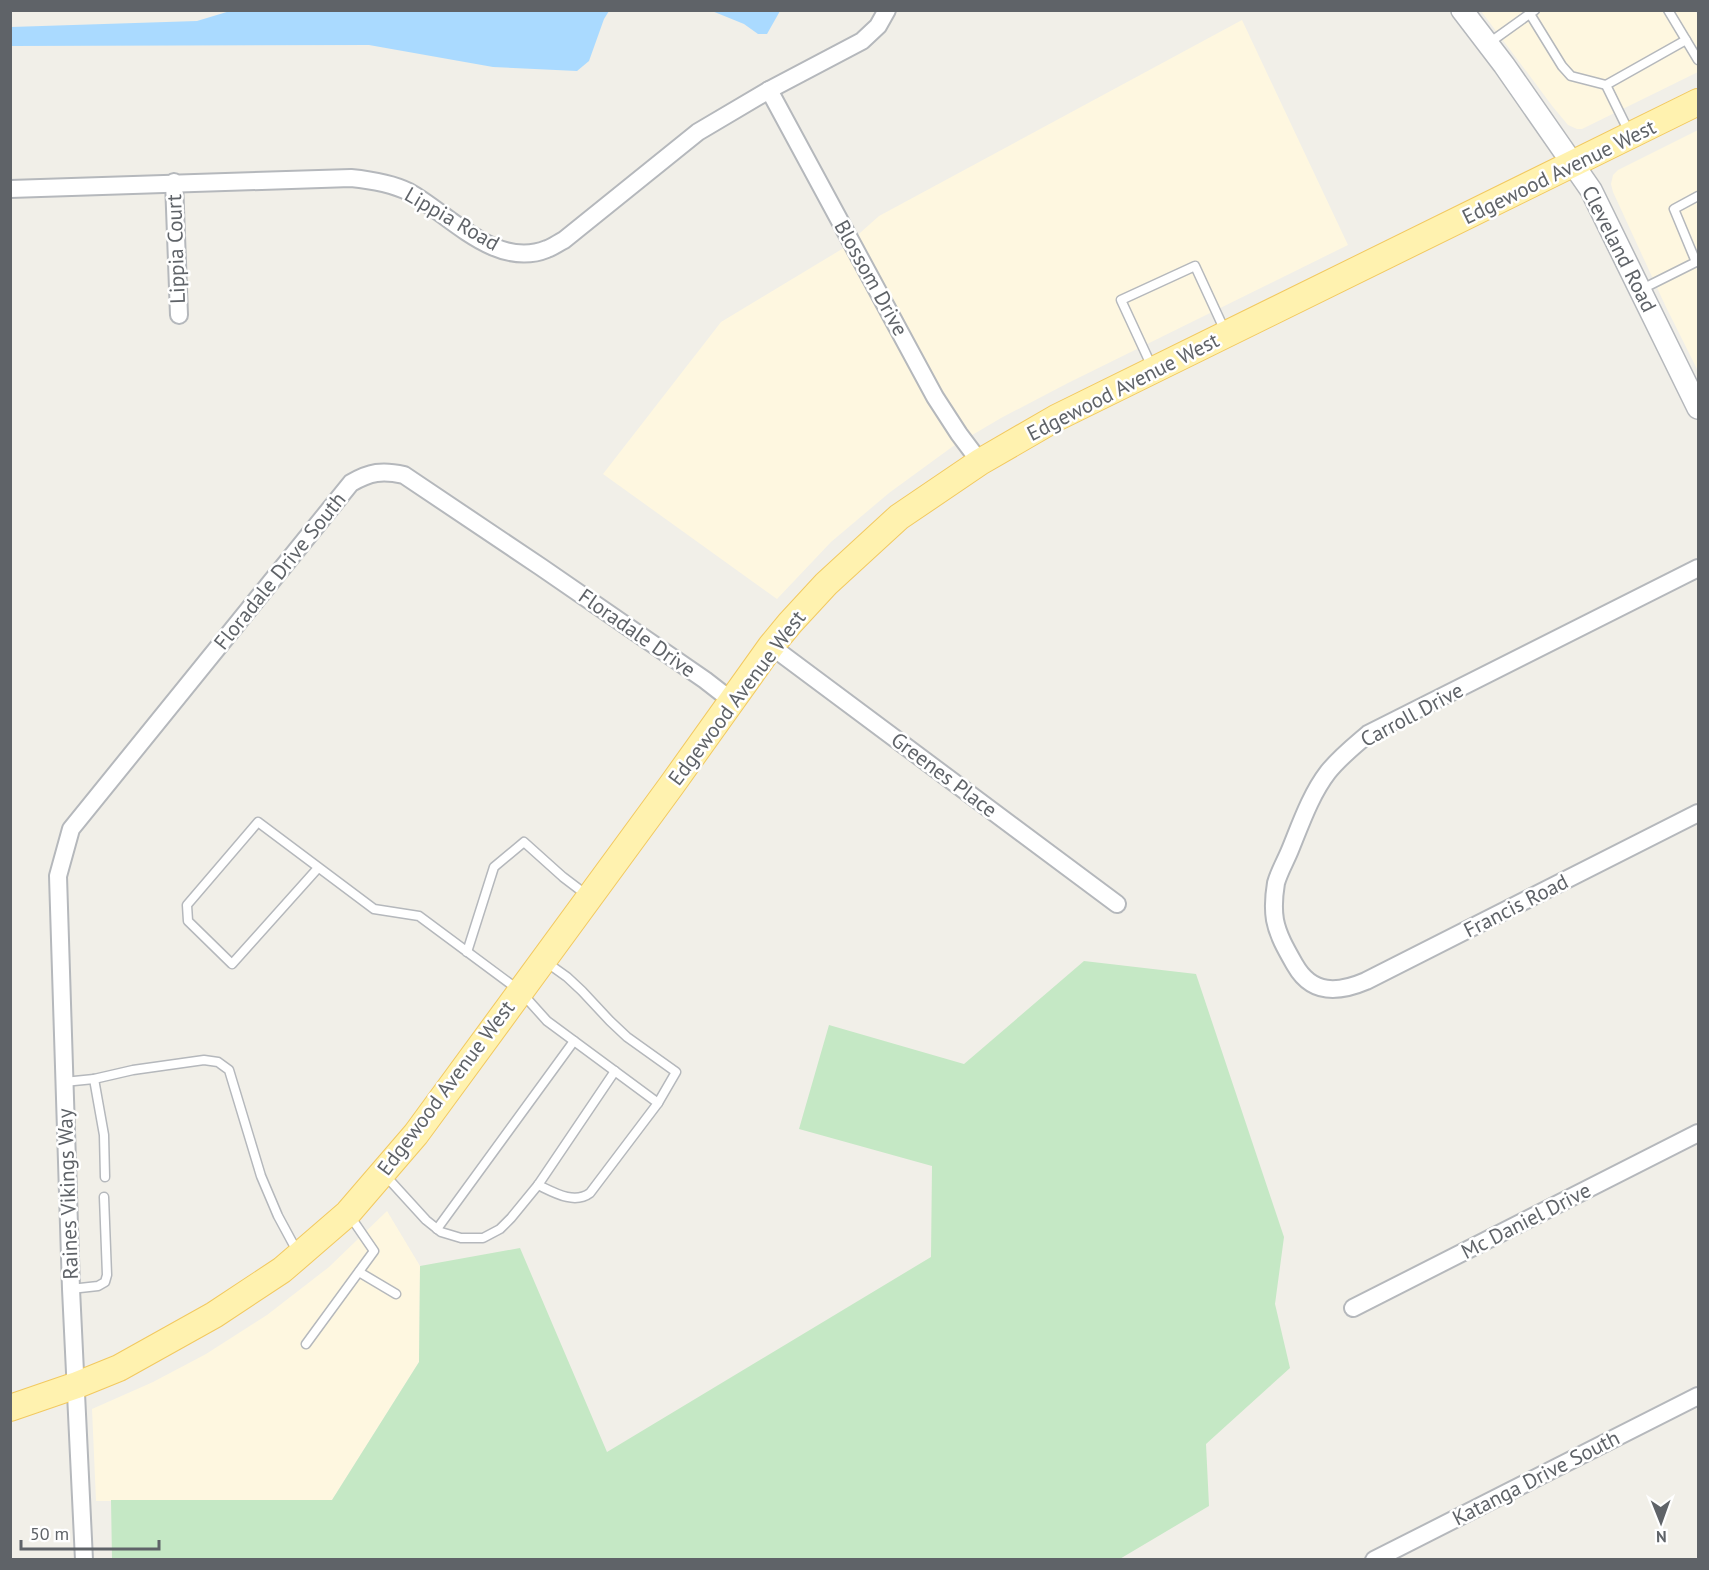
<svg xmlns="http://www.w3.org/2000/svg" width="1709" height="1570" viewBox="0 0 1709 1570" font-family="'PT Sans',sans-serif">
  <style>
    .commercial { fill: #fef7e0 }
    .green { fill: #c5e8c5 }
    .water { fill: #aadaff }
    .lines { fill: none; stroke-linecap: round; stroke-linejoin: round }
    .service-casing { stroke: #b5b8bc; stroke-width: 11 }
    .minor-casing { stroke: #b5b8bc; stroke-width: 20 }
    .tertiary-casing { stroke: #b5b8bc; stroke-width: 24 }
    .primary-casing { stroke: #f2c960; stroke-width: 28 }
    .service { stroke: #fff; stroke-width: 8 }
    .minor { stroke: #fff; stroke-width: 16 }
    .tertiary { stroke: #fff; stroke-width: 21 }
    .primary { stroke: #fff2af; stroke-width: 26 }
    .labels { text-anchor: middle; stroke-width: 5; stroke-linejoin: round; paint-order: stroke }
    .street-label { font-size: 21px; fill: #5f6368; stroke: #fff }
  </style>
  <rect width="100%" height="100%" fill="#f1efe8"/>
  <g class="commercial">
    <polygon points="1481,11 1695,11 1698,15 1698,72 1582,129 1577,129 1568,125 1553,107"/>
    <polygon points="1242,20 1348,245 1068,383 1001,418 952,447 889,493 831,542 777,599 603,474 721,322 842,249 879,216"/>
    <polygon points="1698,130 1698,371 1665,305 1613,192 1611,184 1613,175 1618,170"/>
    <polygon points="387,1211 420,1266 419,1362 332,1500 96,1501 92,1409 153,1382 206,1354 267,1315 329,1267"/>
  </g>
  <polygon class="green" points="1084,961 1196,974 1284,1237 1275,1304 1290,1368 1206,1444 1209,1506 1118,1560 112,1559 111,1500 332,1500 419,1362 420,1266 520,1248 607,1452 931,1257 932,1166 799,1129 829,1025 964,1064"/>
  <g class="water">
    <polygon points="230,11 230,10 609,11 604,19 589,61 577,71 493,67 369,45 11,46 11,27 197,21"/>
    <polygon points="712,11 780,10 780,11 767,34 758,34 744,24"/>
  </g>
  <g class="lines">
    <g class="service-casing">
      <g id="service">
        <polyline points="1668,10 1698,60"/>
        <polyline points="1530,14 1562,66 1571,76 1606,85"/>
        <polyline points="1489,43 1535,10"/>
        <polyline points="1629,132 1606,85 1686,40"/>
        <polyline points="1640,290 1696,262 1674,209 1698,196"/>
        <polyline points="1152,367 1121,300 1195,266 1225,331"/>
        <path d="M 318,868 L 232,964 L 188,921 L 187,905 L 258,822 L 374,909 L 419,916 L 520,991 L 547,1021 L 658,1103 L 590,1193 C 574,1205 553,1192 538,1185"/>
        <polyline points="467,952 494,867 524,842 563,877 588,896"/>
        <polyline points="546,962 567,977 582,991 610,1021 627,1037 676,1072 658,1103"/>
        <polyline points="94,1079 104,1135 105,1177"/>
        <polyline points="64,1082 94,1079 133,1070 204,1060 218,1062 229,1070 261,1176 278,1216 298,1253"/>
        <polyline points="384,1174 426,1220 441,1232 461,1238 483,1238 500,1229 511,1218 538,1185 615,1071"/>
        <polyline points="437,1229 574,1041"/>
        <polyline points="359,1272 396,1294"/>
        <polyline points="71,1289 98,1286 105,1282 107,1275 104,1197"/>
        <polyline points="306,1344 374,1251 350,1216"/>
      </g>
    </g>
    <g class="minor-casing">
      <g id="minor">
        <polyline points="769,90 935,397 959,434 980,462"/>
        <polyline points="174,182 179,315"/>
        <path d="M 10,189 L 351,178 C 371,180 391,183 409,192 C 449,214 496,270 547,249 C 553,247 558,243 564,240 L 698,132 L 769,90 L 862,41 L 878,26 L 887,10"/>
        <path d="M 1698,568 L 1368,734 C 1354,746 1340,757 1328,772 C 1311,794 1301,823 1290,850 C 1286,860 1279,872 1276,883 C 1274,895 1273,908 1275,920 C 1278,936 1287,951 1295,965 C 1312,995 1338,993 1366,981 L 1698,813"/>
        <polyline points="771,646 1117,904"/>
        <polyline points="1353,1308 1698,1133"/>
        <path d="M 84,1560 L 71,1289 L 58,876 L 71,829 L 351,483 C 370,472 382,470 404,475 L 541,567 L 705,680 L 732,701"/>
        <polyline points="1374,1560 1698,1396"/>
      </g>
    </g>
    <g class="tertiary-casing">
      <polyline id="tertiary" points="1462,10 1504,65 1591,190 1698,408"/>
    </g>
    <g class="primary-casing">
      <polyline id="primary" points="10,1408 77,1385 119,1368 214,1315 282,1270 348,1213 416,1134 671,786 771,646 790,623 826,584 899,517 980,462 1056,418 1698,102"/>
    </g>
    <use href="#service" class="service"/>
    <use href="#minor" class="minor"/>
    <use href="#tertiary" class="tertiary"/>
    <use href="#primary" class="primary"/>
  </g>
  <g class="labels">
    <g class="street-label">
      <text transform="translate(1559 172) rotate(-26)" y="7">Edgewood Avenue West</text>
      <text transform="translate(452 219) rotate(30)" y="7">Lippia Road</text>
      <text transform="translate(176 249) rotate(-92)" y="7">Lippia Court</text>
      <text transform="translate(1619 249) rotate(63)" y="7">Cleveland Road</text>
      <text transform="translate(871 278) rotate(61)" y="7">Blossom Drive</text>
      <text transform="translate(1123 387) rotate(-27)" y="7">Edgewood Avenue West</text>
      <text transform="translate(280 571) rotate(-51)" y="7">Floradale Drive South</text>
      <text transform="translate(637 633) rotate(35)" y="7">Floradale Drive</text>
      <text transform="translate(737 698) rotate(-53)" y="7">Edgewood Avenue West</text>
      <text transform="translate(1412 715) rotate(-28)" y="7">Carroll Drive</text>
      <text transform="translate(944 775) rotate(37)" y="7">Greenes Place</text>
      <text transform="translate(1516 906) rotate(-27)" y="7">Francis Road</text>
      <text transform="translate(446 1088) rotate(-53)" y="7">Edgewood Avenue West</text>
      <text transform="translate(68 1194) rotate(-92)" y="7">Raines Vikings Way</text>
      <text transform="translate(1526 1221) rotate(-27)" y="7">Mc Daniel Drive</text>
      <text transform="translate(1536 1478) rotate(-27)" y="7">Katanga Drive South</text>
    </g>
  </g>
  <rect width="1709" height="1570" fill="none" stroke="#5f6368" stroke-width="24"/>
  <g transform="translate(1661 1522) rotate(179)" stroke="#ffffff" stroke-width="4.5" paint-order="stroke">
  <path d="M0-4.5L10 22L0 15L-10 22Z" fill="#5f6368"/>
  <text y="-9" font-size="16" font-weight="bold" text-anchor="middle" fill="#5f6368">N</text>
  </g>
  <path d="M21 1540v9h138v-9" fill="none" stroke="#5f6368" stroke-width="3"/>
  <text x="30" y="1540" font-size="18" fill="#5f6368" stroke="#ffffff" stroke-width="4.5" paint-order="stroke">50 m</text>
</svg>
